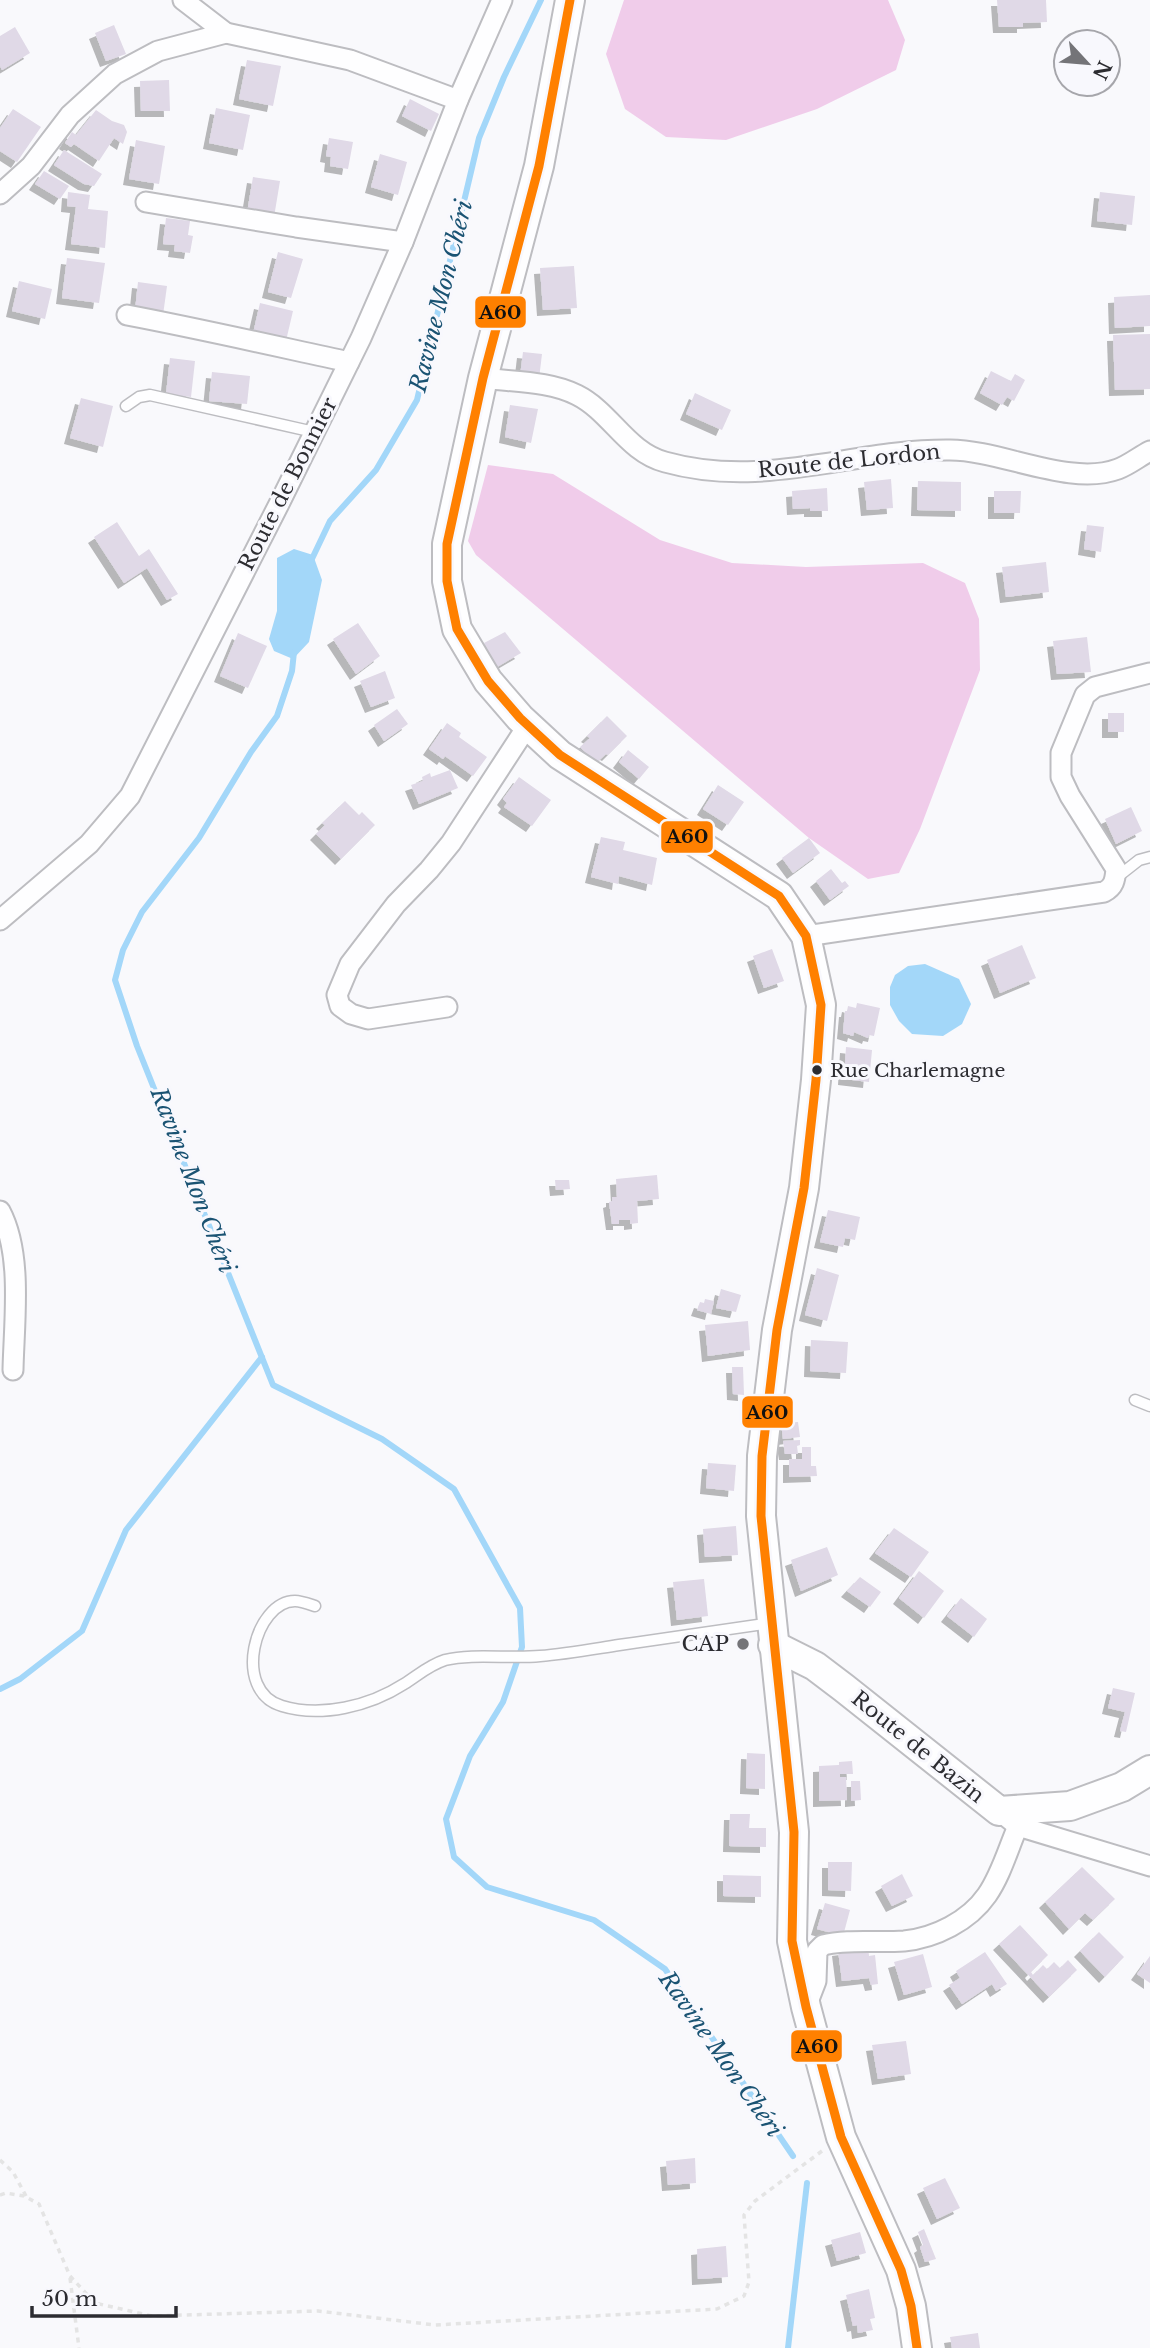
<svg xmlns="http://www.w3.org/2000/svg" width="1150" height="2348" viewBox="0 0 1150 2348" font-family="'Libre Baskerville',serif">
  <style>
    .forest { fill: #f0ccea }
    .water { fill: #a3d7f9 }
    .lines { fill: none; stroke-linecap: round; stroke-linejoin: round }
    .stream { stroke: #a3d7f9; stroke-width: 6 }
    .building { fill: #e0d9e7; filter: url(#shadow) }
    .lane-casing { stroke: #bdbdc1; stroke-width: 13 }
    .street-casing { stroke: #bdbdc1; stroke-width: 23 }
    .secondary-casing { stroke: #bdbdc1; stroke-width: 32 }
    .path { stroke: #e4e4e4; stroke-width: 3.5; stroke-dasharray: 5 5; stroke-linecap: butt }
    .lane { stroke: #fefeff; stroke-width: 10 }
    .street { stroke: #fefeff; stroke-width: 19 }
    .secondary { stroke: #fefeff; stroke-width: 28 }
    .bus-1-casing { stroke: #f8f8fd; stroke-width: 14 }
    .bus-1 { stroke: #ff8000; stroke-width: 9 }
    .bus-dot { fill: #2c2c31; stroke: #f8f8fd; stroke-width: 2.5 }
    .poi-dot { fill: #747478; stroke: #f8f8fd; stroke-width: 2.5 }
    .labels { text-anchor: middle; stroke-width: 6; stroke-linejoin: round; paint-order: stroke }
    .bus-label { font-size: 19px; fill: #2c2c31; stroke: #f8f8fd; text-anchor: start }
    .street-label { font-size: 21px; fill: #2c2c31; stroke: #f8f8fd }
    .poi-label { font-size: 21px; fill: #2c2c31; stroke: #f8f8fd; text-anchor: end }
    .water-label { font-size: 23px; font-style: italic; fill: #1a5373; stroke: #f8f8fd }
    .line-badge { stroke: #f8f8fd; stroke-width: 2.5 }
    .pale-badge-label { font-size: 19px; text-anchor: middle; font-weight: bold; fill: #111 }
  </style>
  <defs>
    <filter id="shadow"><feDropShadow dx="-6" dy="6" stdDeviation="0" flood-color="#0004"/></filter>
  </defs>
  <rect width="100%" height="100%" fill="#f9f9fc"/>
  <g class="forest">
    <polygon points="624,0 888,0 905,40 896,70 817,109 726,140 666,137 625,109 606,54"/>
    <polygon points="488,465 553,474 660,540 732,563 806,567 923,563 965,583 979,619 980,670 920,829 899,873 868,879 809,838 476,555 468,541"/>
  </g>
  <g class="water">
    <polygon points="294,549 313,555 322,580 309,642 293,659 274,651 269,639 277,611 277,558"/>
    <polygon points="925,964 959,979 971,1004 962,1024 943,1036 912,1034 899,1021 890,1005 890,987 895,975 908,966"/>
  </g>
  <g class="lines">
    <g class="stream">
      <polyline points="310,563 330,521 376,470 417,400 479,138 504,77 541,0"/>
      <polyline points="294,652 292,671 277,716 251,752 199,838 142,912 123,950 115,980 137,1046 273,1385 382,1439 454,1489 520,1608 522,1647 503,1702 470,1756 446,1819 454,1857 487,1887 594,1920 665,1969 793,2156"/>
      <polyline points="0,1689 20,1679 82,1631 126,1530 262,1357"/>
      <polyline points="788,2348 807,2183"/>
    </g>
  </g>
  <g class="building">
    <polygon points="997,0 1046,0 1047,22 1023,23 1023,27 999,27"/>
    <polygon points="114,25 126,54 106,61 95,33"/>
    <polygon points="15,27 30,53 2,70 0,66 0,36"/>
    <polygon points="247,60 281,66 273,106 239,99"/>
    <polygon points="169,80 170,111 141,111 140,81"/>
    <polygon points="410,99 439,114 431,131 402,116"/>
    <polygon points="216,108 250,115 243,150 209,143"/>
    <polygon points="13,109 41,127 17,162 0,151 0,128"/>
    <polygon points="96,110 112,121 124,125 127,132 123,144 114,138 99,161 74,144 71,147 65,143 72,132 76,135"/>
    <polygon points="329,138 353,142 348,169 330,166 331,157 326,156"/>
    <polygon points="136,140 165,146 159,184 129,179"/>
    <polygon points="64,150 102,174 94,186 84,184 54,165"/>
    <polygon points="380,154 407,162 398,195 371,187"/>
    <polygon points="44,171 69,186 60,199 35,184"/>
    <polygon points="253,177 280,181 274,217 247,213"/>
    <polygon points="68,192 90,195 88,209 108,211 105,248 71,244 76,207 67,206"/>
    <polygon points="1100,192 1135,196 1132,225 1097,221"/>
    <polygon points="166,218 190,221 188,235 193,236 190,253 174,251 175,245 163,244"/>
    <polygon points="278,252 303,259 291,298 268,292"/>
    <polygon points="67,258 105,263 99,303 62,298"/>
    <polygon points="574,266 577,308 543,310 540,268"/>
    <polygon points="19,281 52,289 45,319 12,311"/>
    <polygon points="138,282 167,286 163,315 135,311"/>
    <polygon points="1150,295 1150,326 1115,328 1114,297"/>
    <polygon points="260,303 293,311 285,345 252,338"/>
    <polygon points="1150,334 1150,389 1115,390 1113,335"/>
    <polygon points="523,352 542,354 539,379 520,377"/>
    <polygon points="170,358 195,361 191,397 166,394"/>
    <polygon points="991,371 1011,381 1015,374 1025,380 1014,401 1007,397 1002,405 980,393"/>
    <polygon points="212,372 250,376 247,404 209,401"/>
    <polygon points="695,393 731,410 722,430 686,414"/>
    <polygon points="81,398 113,406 103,447 70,438"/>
    <polygon points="510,405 538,409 531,443 505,437"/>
    <polygon points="891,479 893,508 867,510 864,482"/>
    <polygon points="918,481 961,482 961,511 917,510"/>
    <polygon points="827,488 828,511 810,511 810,508 793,509 792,491"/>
    <polygon points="994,491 1021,491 1020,513 994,513"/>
    <polygon points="117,522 139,556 149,549 178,594 167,600 147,568 124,583 94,537"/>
    <polygon points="1087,525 1104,527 1101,552 1084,549"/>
    <polygon points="1046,562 1049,592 1006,597 1002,567"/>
    <polygon points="358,623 380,656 356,674 333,639"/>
    <polygon points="505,632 521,653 497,667 484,643"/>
    <polygon points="238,633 267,646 248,688 220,676"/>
    <polygon points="1087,637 1091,672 1057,674 1053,641"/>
    <polygon points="385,671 395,698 371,707 360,681"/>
    <polygon points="397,709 408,724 384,741 374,725"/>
    <rect x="1108" y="713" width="16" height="19"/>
    <polygon points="607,716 627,736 608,755 606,754 596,763 580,747 590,738 587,736"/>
    <polygon points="447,723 461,733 459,737 487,757 473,776 445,756 443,759 429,749"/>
    <polygon points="628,750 649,767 639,779 619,762"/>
    <polygon points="450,770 458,788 419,804 411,785 423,781 422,777 430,773 431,777"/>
    <polygon points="519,777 551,800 532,826 504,807 507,803 503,799"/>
    <polygon points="718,785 744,802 728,825 703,809"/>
    <polygon points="345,801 359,815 362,812 375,825 341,859 316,834 325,825 322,823"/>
    <polygon points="1131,807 1142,831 1116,844 1105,819"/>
    <polygon points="601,837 625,842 623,850 657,858 652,885 619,876 618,884 591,877"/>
    <polygon points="809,838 820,853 793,873 782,858"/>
    <polygon points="831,869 842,883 845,881 849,886 830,900 816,881"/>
    <polygon points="1022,945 1036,978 1000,993 987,960"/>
    <polygon points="772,949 784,981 764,988 753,956"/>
    <polygon points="857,1003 880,1008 874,1036 869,1035 868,1038 854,1032 853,1036 843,1033 845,1011 847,1011 848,1006 856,1008"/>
    <polygon points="846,1047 872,1050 869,1082 844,1079"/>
    <polygon points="657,1175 659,1199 637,1201 638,1223 630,1224 630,1220 619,1220 619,1224 612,1224 609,1202 612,1201 612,1197 617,1197 616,1179"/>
    <polygon points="555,1180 569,1180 570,1189 556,1190"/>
    <polygon points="828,1210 860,1217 855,1240 845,1238 843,1247 820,1242"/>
    <polygon points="817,1268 839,1275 827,1321 805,1315"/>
    <polygon points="721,1289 741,1295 736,1312 716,1308"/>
    <polygon points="705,1299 714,1301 711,1314 697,1310 700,1302 704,1303"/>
    <polygon points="748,1321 750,1350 708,1356 705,1325"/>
    <polygon points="811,1340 848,1342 846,1373 810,1371"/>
    <polygon points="732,1367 743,1367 744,1395 733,1394"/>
    <polygon points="798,1422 800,1437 783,1439 781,1423"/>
    <polygon points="800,1440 800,1445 797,1446 798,1454 785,1454 783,1441"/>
    <polygon points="802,1447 811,1447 811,1466 816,1466 817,1476 789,1477 789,1459 802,1459"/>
    <polygon points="708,1463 736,1465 734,1491 706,1488"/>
    <polygon points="736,1526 738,1555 705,1557 703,1529"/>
    <polygon points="894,1528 929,1552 911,1577 875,1553"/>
    <polygon points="827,1547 838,1575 801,1591 791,1560"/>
    <polygon points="919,1571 944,1591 924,1618 899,1598"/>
    <polygon points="860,1577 881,1592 870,1607 847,1591"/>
    <polygon points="704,1579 708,1616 677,1620 673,1582"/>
    <polygon points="961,1598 987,1619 974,1637 947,1616"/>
    <polygon points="1113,1688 1135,1693 1126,1732 1120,1731 1125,1712 1108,1708"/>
    <polygon points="747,1753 765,1754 765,1789 746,1788"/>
    <polygon points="852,1761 853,1774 840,1774 840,1777 846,1777 847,1800 819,1801 819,1766 839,1765 839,1762"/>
    <polygon points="851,1781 860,1781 861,1800 851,1801"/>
    <polygon points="730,1814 750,1814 749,1828 766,1828 766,1847 729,1846"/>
    <polygon points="828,1862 852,1862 851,1891 828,1890"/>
    <polygon points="1082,1867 1115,1899 1093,1920 1085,1913 1069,1929 1045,1902"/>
    <polygon points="902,1874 913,1896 892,1906 881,1886"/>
    <polygon points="723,1875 761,1876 761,1897 723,1896"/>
    <polygon points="825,1903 850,1910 843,1936 817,1929"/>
    <polygon points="1020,1925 1048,1955 1031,1972 1033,1975 1043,1965 1047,1969 1054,1962 1060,1968 1068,1960 1077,1970 1049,1997 999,1944"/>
    <polygon points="1099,1932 1124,1957 1105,1977 1080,1951"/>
    <polygon points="868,1946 869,1956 875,1955 878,1984 871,1985 869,1978 842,1981 838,1950"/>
    <polygon points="985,1952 1007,1984 996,1991 992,1984 962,2004 949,1985 960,1978 956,1971"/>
    <polygon points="923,1954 932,1987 904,1995 894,1962"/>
    <polygon points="1150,1956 1150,1983 1137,1974"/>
    <polygon points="906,2041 911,2074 878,2079 872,2045"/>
    <polygon points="695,2158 696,2183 668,2185 666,2161"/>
    <polygon points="945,2178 960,2208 937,2219 923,2188"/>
    <polygon points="924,2229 936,2259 925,2262 920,2247 923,2245 918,2232"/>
    <polygon points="860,2232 866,2253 837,2261 831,2240"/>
    <polygon points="726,2246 728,2277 698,2279 697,2249"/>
    <polygon points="869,2289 875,2318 870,2319 873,2330 858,2333 857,2325 853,2326 846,2295"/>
    <polygon points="978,2333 980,2348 952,2348 950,2337"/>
  </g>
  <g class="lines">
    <g class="lane-casing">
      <g id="lane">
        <polyline points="126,406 139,397 150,395 314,432"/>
        <polyline points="1116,878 1139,860 1150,857"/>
        <polyline points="1135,1400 1150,1406"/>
        <path d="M 315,1606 C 309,1604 301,1601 295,1601 C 255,1601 231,1691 282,1706 C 321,1718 370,1706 404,1684 C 417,1676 429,1665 445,1660 C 473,1653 510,1659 540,1656 C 566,1654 593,1649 619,1645 C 670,1638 721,1630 771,1623"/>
      </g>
    </g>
    <g class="street-casing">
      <g id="street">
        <polyline points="183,0 226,33 350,60 458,100"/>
        <polyline points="0,194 31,166 70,115 115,74 158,51 226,33"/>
        <polyline points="146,202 296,227 403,242"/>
        <path d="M 127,315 C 201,329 275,346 349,362"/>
        <path d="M 483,378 C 514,382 550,381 577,395 C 611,412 627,452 665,462 C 765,490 852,449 950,450 C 1001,450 1070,487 1118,469 C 1129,465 1140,456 1150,451"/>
        <polyline points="0,920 89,844 130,796 279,504 361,338 403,242 458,100 502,0"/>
        <path d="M 806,936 L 1104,892 C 1114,887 1115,880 1116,869 L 1070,796 L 1061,777 L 1061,753 L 1085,695 L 1095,687 L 1150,673"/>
        <polyline points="447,1007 368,1019 351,1014 340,1006 337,995 350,964 396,904 429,870 451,843 528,725"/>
        <path d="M 0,1211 C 23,1254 14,1321 13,1370"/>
        <polyline points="1008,1818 1018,1826 1150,1866"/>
        <path d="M 806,2007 L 816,1981 L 817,1951 L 823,1945 C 848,1939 877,1943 904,1941 C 935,1938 969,1921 987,1895 C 1001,1875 1008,1849 1018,1826"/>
      </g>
    </g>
    <g class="secondary-casing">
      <g id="secondary">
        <polyline points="570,0 539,166 483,378 447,544 447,581 457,629 488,681 520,718 560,755 779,896 806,936 821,1005 816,1080 804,1188 777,1330 762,1456 761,1516 794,1832 792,1941 806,2007 841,2137 901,2270 911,2306 917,2348"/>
        <polyline points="773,1645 815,1666 844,1688 999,1811 1070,1806 1122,1787 1150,1770"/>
      </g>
    </g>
    <g class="path">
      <polyline points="0,2160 13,2172 26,2196"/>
      <polyline points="0,2195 6,2193 24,2196 39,2204 70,2276 95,2303 152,2316 318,2311 435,2325 717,2309 744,2296 749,2282 744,2215 755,2201 822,2151"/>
      <polyline points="70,2278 79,2348"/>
    </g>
    <use href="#lane" class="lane"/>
    <use href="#street" class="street"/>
    <use href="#secondary" class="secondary"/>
    <g class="bus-1-casing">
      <polyline id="bus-1" points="570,0 539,166 483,378 447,544 447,581 457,629 488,681 520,718 560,755 779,896 806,936 821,1005 816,1080 804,1188 777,1330 762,1456 761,1516 794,1832 792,1941 806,2007 841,2137 901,2270 911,2306 917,2348"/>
    </g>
    <use href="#bus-1" class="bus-1"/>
  </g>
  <circle class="bus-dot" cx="817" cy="1070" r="6"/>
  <circle class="poi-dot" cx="743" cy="1644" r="7"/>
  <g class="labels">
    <g class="bus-label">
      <text x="830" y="1077">Rue Charlemagne</text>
    </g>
    <g class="street-label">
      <text transform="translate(849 461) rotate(-6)" y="7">Route de Lordon</text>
      <text transform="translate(288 484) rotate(-63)" y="7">Route de Bonnier</text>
      <text transform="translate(918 1747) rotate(39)" y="7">Route de Bazin</text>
    </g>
    <g class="poi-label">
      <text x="729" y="1651">CAP</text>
    </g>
    <g class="water-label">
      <text transform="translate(441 296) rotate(-76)" y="8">Ravine Mon Chéri</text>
      <text transform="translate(193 1180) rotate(69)" y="8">Ravine Mon Chéri</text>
      <text transform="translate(721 2054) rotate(55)" y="8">Ravine Mon Chéri</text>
    </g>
  </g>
  <g class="line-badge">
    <rect x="474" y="295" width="53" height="34" rx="7" fill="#ff8000"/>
    <rect x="660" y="820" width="54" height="34" rx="7" fill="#ff8000"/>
    <rect x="741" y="1395" width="53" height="34" rx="7" fill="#ff8000"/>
    <rect x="790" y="2029" width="53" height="34" rx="7" fill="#ff8000"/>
  </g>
  <g class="pale-badge-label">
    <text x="500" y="319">A60</text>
    <text x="687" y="843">A60</text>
    <text x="767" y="1419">A60</text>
    <text x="817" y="2053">A60</text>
  </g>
  <g transform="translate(1087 63) rotate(116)"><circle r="33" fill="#f8f8fd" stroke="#a6a6ab" stroke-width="2"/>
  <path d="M0-5L12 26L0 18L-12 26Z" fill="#747478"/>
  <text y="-10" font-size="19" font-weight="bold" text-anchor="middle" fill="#2c2c31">N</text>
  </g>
  <path d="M32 2306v10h144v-10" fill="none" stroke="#2c2c31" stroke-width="3.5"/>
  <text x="42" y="2306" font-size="21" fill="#2c2c31" stroke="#f8f8fd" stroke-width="5" paint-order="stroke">50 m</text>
</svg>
